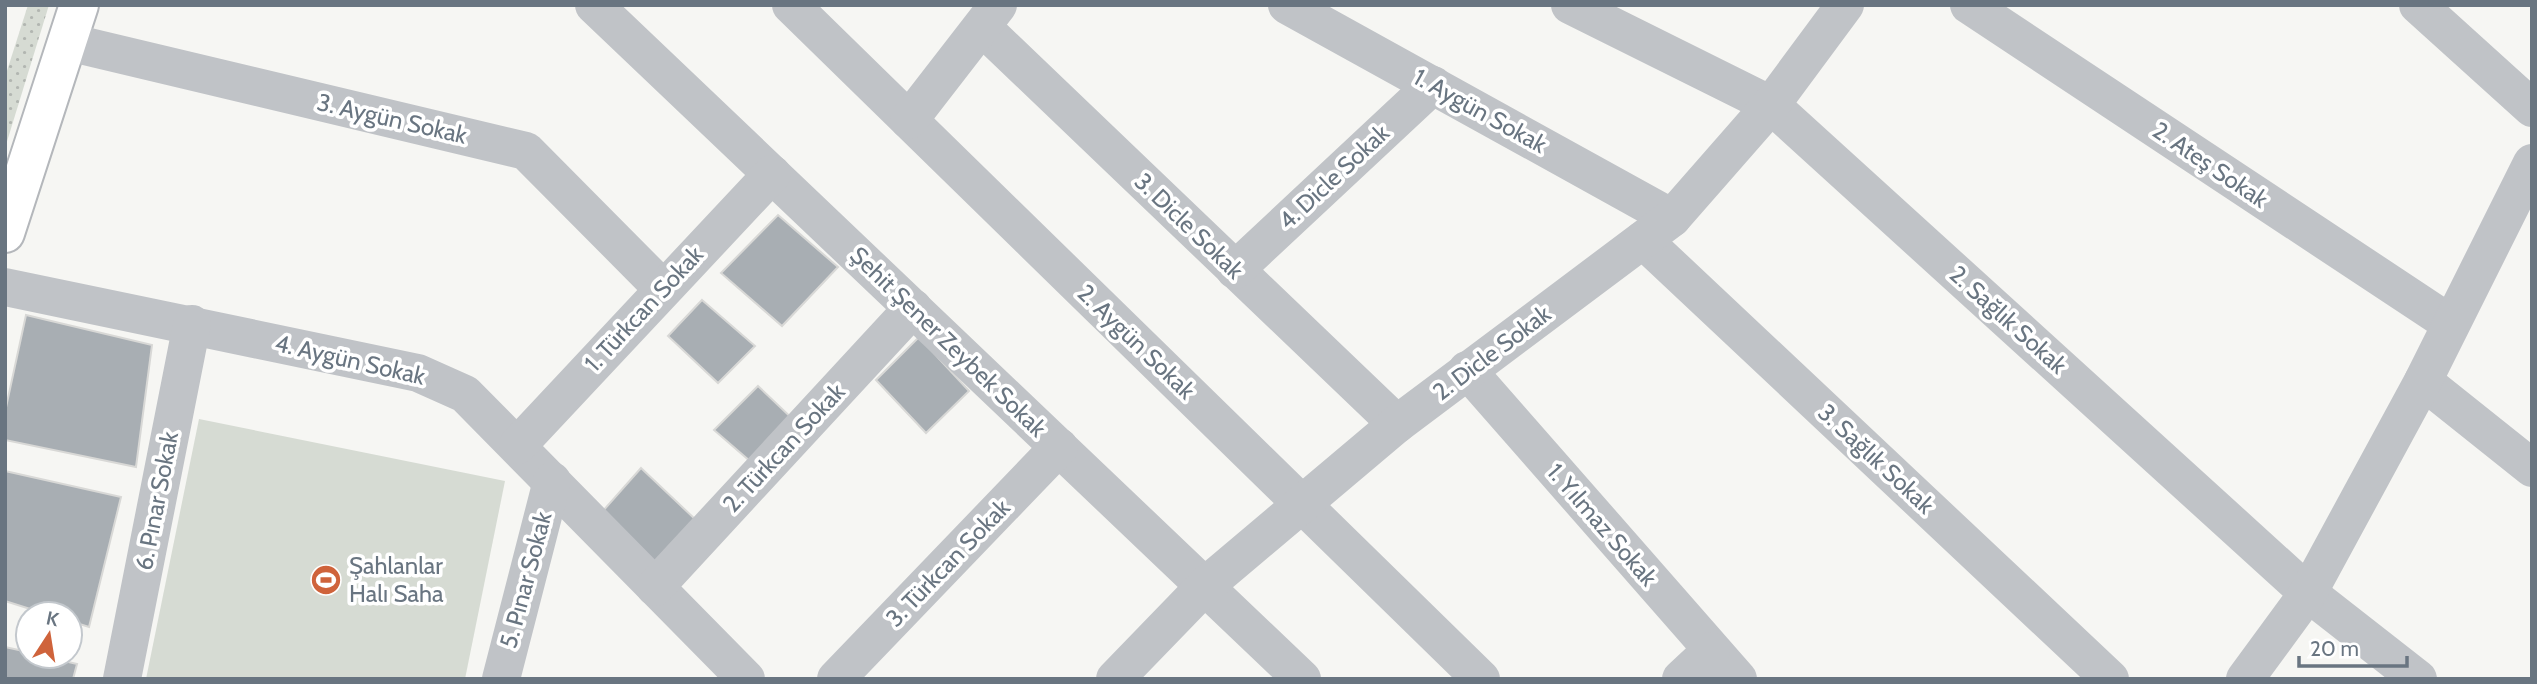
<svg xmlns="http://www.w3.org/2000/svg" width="2537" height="684" viewBox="0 0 2537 684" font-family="Cabin,sans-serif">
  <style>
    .grass { fill: url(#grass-dots) }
    .garden { fill: #d6dbd3 }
    .building { fill: #a8aeb3; stroke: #d8d8d6; stroke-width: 2 }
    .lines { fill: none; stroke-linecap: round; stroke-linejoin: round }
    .major-casing { stroke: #b4b7bb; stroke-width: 42 }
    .minor { stroke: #c0c3c7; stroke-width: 38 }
    .major { stroke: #fff; stroke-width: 38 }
    .labels { text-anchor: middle; stroke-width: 7; stroke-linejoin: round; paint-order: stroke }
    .street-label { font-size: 24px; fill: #697581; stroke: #fff }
    .poi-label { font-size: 24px; fill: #697581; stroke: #fff; text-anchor: start }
  </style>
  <defs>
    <pattern id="grass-dots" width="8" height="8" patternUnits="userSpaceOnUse" patternTransform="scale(1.75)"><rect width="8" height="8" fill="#d6dbd3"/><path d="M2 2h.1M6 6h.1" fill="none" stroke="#b2b6b1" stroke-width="1.8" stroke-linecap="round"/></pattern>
  </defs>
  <rect width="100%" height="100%" fill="#f6f6f3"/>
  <polygon class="grass" points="28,5 49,5 5,148 5,77"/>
  <polygon class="garden" points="199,419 505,481 465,679 146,679"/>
  <g class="building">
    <polygon points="778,215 838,267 782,326 721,273"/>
    <polygon points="702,300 755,346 718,383 668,336"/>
    <polygon points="26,315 152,345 136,467 5,440 5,412"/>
    <polygon points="919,337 969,391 926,433 876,380"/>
    <polygon points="758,386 798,424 758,468 714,430"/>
    <polygon points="641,468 697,521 654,564 602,512"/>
    <polygon points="5,471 121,497 89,627 70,621 70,614 46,614 5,601"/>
    <polygon points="5,647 28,652 28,656 43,656 77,664 73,679 5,679"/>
  </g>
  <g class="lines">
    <g class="major-casing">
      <polyline id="major" points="5,233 79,5"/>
    </g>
    <g class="minor">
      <polyline points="594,5 1302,679"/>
      <polyline points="791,5 1481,679"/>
      <polyline points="1287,5 1672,218"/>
      <polyline points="1570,5 1771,105 2308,593 2418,679"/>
      <polyline points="1969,5 2451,324"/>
      <polyline points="2418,5 2532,108"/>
      <polyline points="982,27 1397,424"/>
      <polyline points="68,42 526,151 663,289"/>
      <polyline points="909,120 998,5"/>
      <polyline points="1643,240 2110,679"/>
      <polyline points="1235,270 1433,85"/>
      <polyline points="5,287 418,373 465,394 746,679"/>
      <polyline points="1467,370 1738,679"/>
      <polyline points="2423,381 2532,468"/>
      <polyline points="518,445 772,174"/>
      <polyline points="655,587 913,308"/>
      <polyline points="122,679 192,324"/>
      <polyline points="501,679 552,481"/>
      <polyline points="836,679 1059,447"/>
      <polyline points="1115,679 1205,586 1397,424 1672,218 1771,105 1845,5"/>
      <polyline points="1681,679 1711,651"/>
      <polyline points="2245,679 2308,593 2423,381 2532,163"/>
    </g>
    <use href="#major" class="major"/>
  </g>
  <defs>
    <g id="stadium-disc" transform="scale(1.575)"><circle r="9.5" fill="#cf633b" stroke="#fff"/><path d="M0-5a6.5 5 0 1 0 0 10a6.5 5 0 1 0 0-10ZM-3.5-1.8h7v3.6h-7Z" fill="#fff"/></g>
  </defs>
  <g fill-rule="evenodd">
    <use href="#stadium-disc" x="326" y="580"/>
  </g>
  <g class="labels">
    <g class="street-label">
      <text transform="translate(1480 111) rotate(29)" y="8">1. Aygün Sokak</text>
      <text transform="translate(392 119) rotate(13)" y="8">3. Aygün Sokak</text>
      <text transform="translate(2210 165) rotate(34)" y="8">2. Ateş Sokak</text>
      <text transform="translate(1334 177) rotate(-43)" y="8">4. Dicle Sokak</text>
      <text transform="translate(1189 226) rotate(44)" y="8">3. Dicle Sokak</text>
      <text transform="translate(644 309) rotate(-47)" y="8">1. Türkcan Sokak</text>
      <text transform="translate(2008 320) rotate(42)" y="8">2. Sağlık Sokak</text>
      <text transform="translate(948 342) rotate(44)" y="8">Şehit Şener Zeybek Sokak</text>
      <text transform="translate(1136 342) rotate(44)" y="8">2. Aygün Sokak</text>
      <text transform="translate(1492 353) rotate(-37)" y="8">2. Dicle Sokak</text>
      <text transform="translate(350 360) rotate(13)" y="8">4. Aygün Sokak</text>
      <text transform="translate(784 448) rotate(-47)" y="8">2. Türkcan Sokak</text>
      <text transform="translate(1876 459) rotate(43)" y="8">3. Sağlık Sokak</text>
      <text transform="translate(157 501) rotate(-79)" y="8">6. Pınar Sokak</text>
      <text transform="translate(1602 525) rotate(49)" y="8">1. Yılmaz Sokak</text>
      <text transform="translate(948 563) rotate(-46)" y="8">3. Türkcan Sokak</text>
      <text transform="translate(526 580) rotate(-75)" y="8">5. Pınar Sokak</text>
    </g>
    <g class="poi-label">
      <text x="349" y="574">Şahlanlar<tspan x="349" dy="28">Halı Saha</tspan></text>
    </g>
  </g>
  <rect width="2537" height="684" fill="none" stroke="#697581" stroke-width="14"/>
  <g transform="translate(49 635) rotate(12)"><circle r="33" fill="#ffffff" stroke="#c3c8cd" stroke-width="2"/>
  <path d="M0-5L12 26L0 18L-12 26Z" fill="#cf633b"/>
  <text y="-10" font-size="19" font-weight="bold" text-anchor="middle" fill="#697581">K</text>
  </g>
  <path d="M2299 656v10h108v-10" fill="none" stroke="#697581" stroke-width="3.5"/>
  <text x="2310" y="656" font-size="21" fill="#697581" stroke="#ffffff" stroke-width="5" paint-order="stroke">20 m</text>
</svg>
